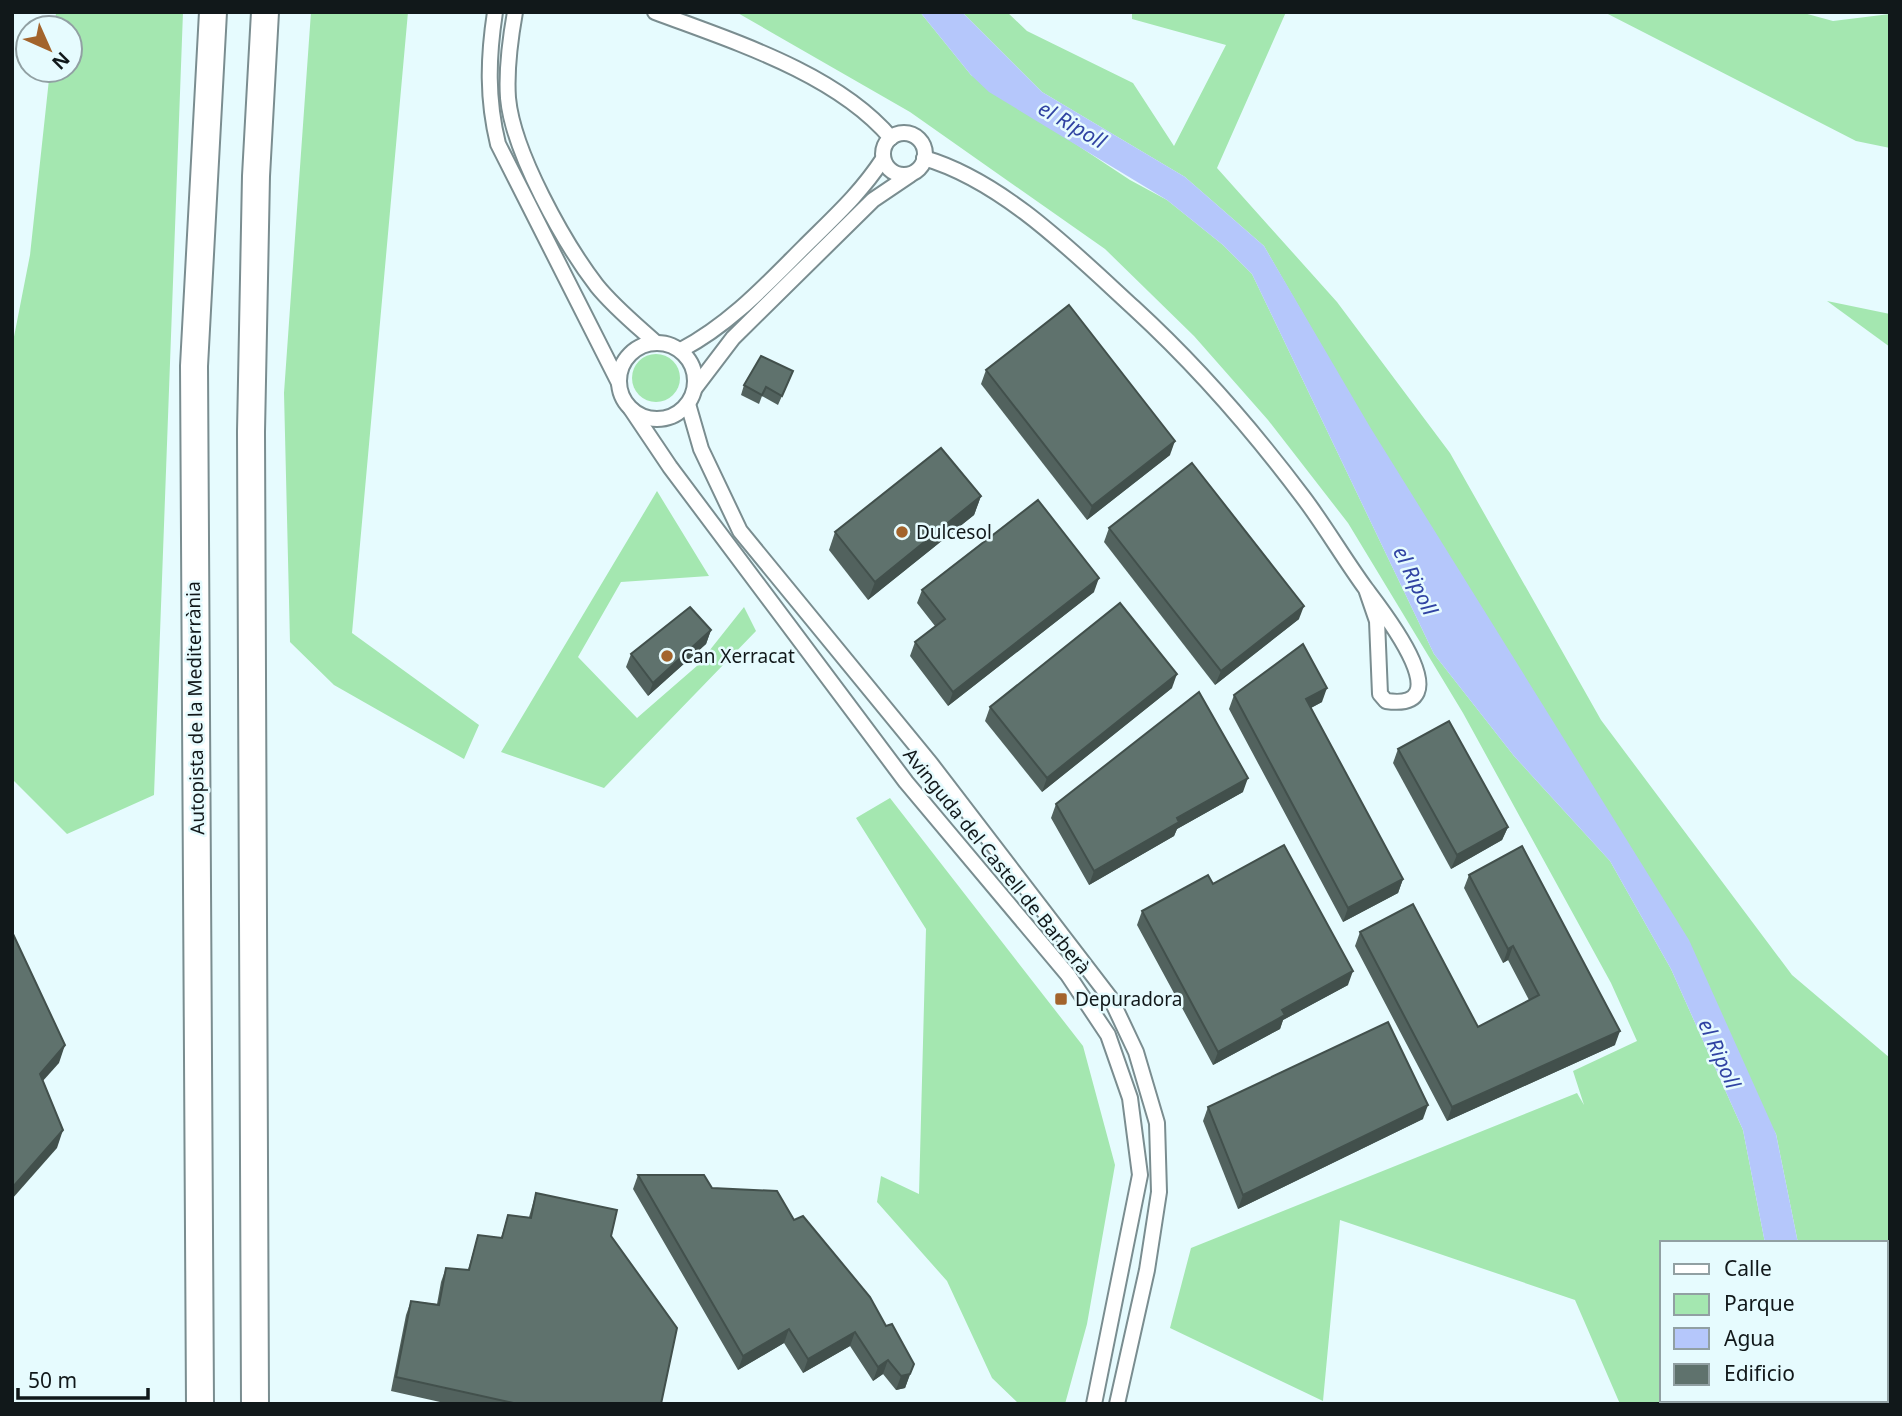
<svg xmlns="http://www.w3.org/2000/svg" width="1902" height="1416" viewBox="0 0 1902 1416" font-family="'Noto Sans',sans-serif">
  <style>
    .green { fill: #a4e7b0 }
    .water { fill: #b5c7fb }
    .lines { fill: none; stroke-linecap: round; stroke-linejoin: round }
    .minor-casing { stroke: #7a8d90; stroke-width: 18 }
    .motorway-casing { stroke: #7a8d90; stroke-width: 30 }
    .minor { stroke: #fff; stroke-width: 14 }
    .motorway { stroke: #fff; stroke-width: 26 }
    .wall { fill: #52625e }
    .shaded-wall { fill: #42504c }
    .building { fill: #5f726d; stroke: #42504c; stroke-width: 2 }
    .poi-dot { fill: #a3642c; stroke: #e6fbfe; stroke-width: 2.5 }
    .labels { text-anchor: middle; stroke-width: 5; stroke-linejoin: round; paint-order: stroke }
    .poi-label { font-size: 19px; fill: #11181a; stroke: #e6fbfe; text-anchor: start }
    .street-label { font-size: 19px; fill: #11181a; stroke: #e6fbfe }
    .water-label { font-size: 21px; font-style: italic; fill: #3043a3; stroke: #e6fbfe }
  </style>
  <rect width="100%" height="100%" fill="#e6fbfe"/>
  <g class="green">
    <polygon points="56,12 183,12 154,795 67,834 12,779 12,347 30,255 50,70 70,70 70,28 55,28"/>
    <polygon points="311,12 408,12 352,633 479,725 464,759 334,685 290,642 284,393"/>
    <polygon points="736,12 920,12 971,75 1130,180 1167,200 1223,245 1252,274 1434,654 1514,756 1610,861 1671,969 1743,1130 1765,1243 1662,1243 1662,1400 1797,1400 1798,1404 1620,1404 1575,1300 1340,1220 1323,1401 1170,1328 1191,1248 1577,1093 1584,1105 1573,1071 1637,1041 1611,983 1463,713 1348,523 1268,420 1194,336 1105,249 910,112"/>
    <polygon points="962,12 1007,12 1027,31 1133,83 1174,146 1226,45 1132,19 1132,12 1286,12 1217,168 1337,302 1450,453 1601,720 1792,975 1890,1058 1890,1404 1849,1404 1848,1400 1886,1400 1886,1243 1798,1243 1776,1134 1264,246 1185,177 1042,92"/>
    <polygon points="1604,12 1800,12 1833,21 1890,14 1890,148 1856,141"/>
    <polygon points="1827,301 1890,314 1890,347"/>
    <circle cx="656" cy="378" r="24"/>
    <polygon points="657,491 709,576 621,582 578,657 637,718 698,665 744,607 756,631 604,788 501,752"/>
    <polygon points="890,798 1083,1046 1115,1165 1087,1324 1065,1404 1019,1404 992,1378 947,1281 877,1202 881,1176 919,1194 926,929 856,818"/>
  </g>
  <polygon class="water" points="920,12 962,12 1042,92 1185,177 1264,246 1370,427 1689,940 1776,1134 1798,1243 1765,1243 1743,1130 1671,969 1610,861 1514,756 1434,654 1252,274 1223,245 1167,200 989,92 971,75"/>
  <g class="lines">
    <g class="minor-casing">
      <g id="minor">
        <path d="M 495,12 C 488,58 487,99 498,144 L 619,383"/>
        <path d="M 515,12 C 510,40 506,69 508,98 C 513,152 564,243 597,286 C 614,307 635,324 655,342"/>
        <path d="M 655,12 C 732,41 836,73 891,138"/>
        <circle cx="904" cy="154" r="21"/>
        <path d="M 924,158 C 1003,181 1074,253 1134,308 C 1196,365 1252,429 1303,497 C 1325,526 1344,559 1366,589 C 1381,609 1463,712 1386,701 L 1380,694 L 1377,621 L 1366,589"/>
        <circle cx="657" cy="381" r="38"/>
        <path d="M 681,350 C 730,324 765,286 804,247 C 834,217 860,194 883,159"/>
        <polyline points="695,388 733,338 873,200 910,175"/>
        <polyline points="688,404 701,449 740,531 931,764 1111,999 1136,1052 1157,1123 1159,1192 1147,1270 1117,1404"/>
        <polyline points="631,409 670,467 906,782 1068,975 1108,1035 1130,1098 1140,1175 1094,1404"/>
      </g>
    </g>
    <g class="motorway-casing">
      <g id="motorway">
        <polyline points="200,1404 194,366 213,12"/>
        <polyline points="255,1404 251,432 256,176 265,12"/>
      </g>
    </g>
    <use href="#minor" class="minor"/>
    <use href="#motorway" class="motorway"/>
  </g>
  <g class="wall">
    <polygon points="986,370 1170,455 1087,520 981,384"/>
    <polygon points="789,380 778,405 762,396 759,404 741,395 744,385"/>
    <polygon points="981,496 974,515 868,600 829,550 835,532"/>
    <polygon points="1109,528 1299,619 1215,685 1104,542"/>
    <polygon points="922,590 1094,592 948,706 910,656 915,642 935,626 917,603"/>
    <polygon points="711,630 706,644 648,696 626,667 631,654"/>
    <polygon points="1172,688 1042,792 985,721 990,707"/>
    <polygon points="1234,695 1322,702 1311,708 1403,879 1398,893 1343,922 1229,709"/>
    <polygon points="1398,749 1508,827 1502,840 1451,869 1393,763"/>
    <polygon points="1243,792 1177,829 1174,836 1089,885 1051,818 1056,804"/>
    <polygon points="1469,875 1615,1045 1447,1121 1355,946 1360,932 1478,1027 1529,1000 1508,960 1503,963 1464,888"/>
    <polygon points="1213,884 1348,985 1283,1020 1280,1029 1213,1065 1137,925 1142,911"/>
    <polygon points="1208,1107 1423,1119 1238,1209 1203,1121"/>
    <polygon points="638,1175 712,1188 794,1220 886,1326 914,1364 905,1388 896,1390 883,1374 873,1381 850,1346 803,1373 784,1343 738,1370 633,1189"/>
    <polygon points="536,1193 611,1236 661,1404 449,1404 391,1391 406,1315 411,1301 437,1304 441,1282 446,1268 468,1270 478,1235 501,1238 508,1215 529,1217"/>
  </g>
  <g class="shaded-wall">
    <polygon points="1175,441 1170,455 1087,520 1092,506"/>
    <polygon points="981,496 974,515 868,600 875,582"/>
    <polygon points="1099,578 1094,592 948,706 953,692"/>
    <polygon points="1304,606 1299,619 1215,685 1221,671"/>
    <polygon points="711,630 706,644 648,696 653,683"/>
    <polygon points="1177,674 1172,688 1042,792 1047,778"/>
    <polygon points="1327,688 1322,702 1301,713 1306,699"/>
    <polygon points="1248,778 1243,792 1177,829 1174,836 1089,885 1094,871 1177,818"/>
    <polygon points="1508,827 1502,840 1451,869 1457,855"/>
    <polygon points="1403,879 1398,893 1343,922 1348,908"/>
    <polygon points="1513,946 1508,960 1503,963 1508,949"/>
    <polygon points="1353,971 1348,985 1283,1020 1280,1029 1213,1065 1218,1052 1282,1010"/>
    <polygon points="1620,1031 1615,1045 1447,1121 1452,1107"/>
    <polygon points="65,1045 59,1063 33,1092 40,1074"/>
    <polygon points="1428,1105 1423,1119 1238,1209 1243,1195"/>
    <polygon points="63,1130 57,1148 12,1199 12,1188"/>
    <polygon points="789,1329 784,1343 738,1370 743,1356"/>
    <polygon points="855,1332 850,1346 803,1373 808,1359"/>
    <polygon points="888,1360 883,1374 873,1381 878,1367"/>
    <polygon points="910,1374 905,1388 896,1390 901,1376"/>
  </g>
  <g class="building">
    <polygon points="1069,305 1175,441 1092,506 986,370"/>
    <polygon points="761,356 793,371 782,396 766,387 762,395 744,385"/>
    <polygon points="941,448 981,496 875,582 835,532"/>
    <polygon points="1192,463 1304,606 1221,671 1109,528"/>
    <polygon points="1038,500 1099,578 953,692 915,642 945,619 922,590"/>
    <polygon points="1120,603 1177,674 1047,778 990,707"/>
    <polygon points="690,607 711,630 653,683 631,654"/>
    <polygon points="1303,644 1327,688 1306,699 1403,879 1348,908 1234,695"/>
    <polygon points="1199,692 1248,778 1177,818 1179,822 1094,871 1056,804"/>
    <polygon points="1449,721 1508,827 1457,855 1398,749"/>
    <polygon points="1284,845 1353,971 1282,1010 1285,1015 1218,1052 1142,911 1208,875 1213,884"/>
    <polygon points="1522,846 1620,1031 1452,1107 1360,932 1413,904 1478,1027 1539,995 1513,946 1508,949 1469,875"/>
    <polygon points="13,934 65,1045 40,1074 63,1130 12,1188"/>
    <polygon points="1388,1022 1428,1105 1243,1195 1208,1107"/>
    <polygon points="638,1175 704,1175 712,1188 777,1191 794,1220 803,1216 870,1297 886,1326 892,1324 914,1364 910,1374 901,1376 888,1360 878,1367 855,1332 808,1359 789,1329 743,1356"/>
    <polygon points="536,1193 617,1210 611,1236 677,1328 661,1404 518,1404 396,1377 411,1301 439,1305 446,1268 469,1270 478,1235 502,1238 508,1215 531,1218"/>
  </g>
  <g class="poi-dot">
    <circle cx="902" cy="532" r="7"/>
    <circle cx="667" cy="656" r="7"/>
    <rect x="1054" y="992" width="14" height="14" rx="3.5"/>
  </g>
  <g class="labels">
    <g class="poi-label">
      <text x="916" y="539">Dulcesol</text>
      <text x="681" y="663">Can Xerracat</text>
      <text x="1075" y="1006">Depuradora</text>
    </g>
    <g class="street-label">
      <text transform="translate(195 708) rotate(-91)" y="7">Autopista de la Mediterrània</text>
      <text transform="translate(997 861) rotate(51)" y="7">Avinguda del Castell de Barberà</text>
    </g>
    <g class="water-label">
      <text transform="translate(1072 125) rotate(30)" y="7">el Ripoll</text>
      <text transform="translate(1415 581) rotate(64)" y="7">el Ripoll</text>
      <text transform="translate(1719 1054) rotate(66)" y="7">el Ripoll</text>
    </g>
  </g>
  <rect width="1902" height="1416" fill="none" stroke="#11181a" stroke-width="28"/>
  <rect x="1660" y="1241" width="228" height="161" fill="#e6fbfe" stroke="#91a0a3" stroke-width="2"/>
  <rect x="1674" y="1264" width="35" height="10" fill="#ffffff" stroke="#91a0a3" stroke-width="2"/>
  <text x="1724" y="1276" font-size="21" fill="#11181a">Calle</text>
  <rect x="1674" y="1294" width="35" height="21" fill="#a4e7b0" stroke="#91a0a3" stroke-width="2"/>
  <text x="1724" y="1311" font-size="21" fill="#11181a">Parque</text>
  <rect x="1674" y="1328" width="35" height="21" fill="#b5c7fb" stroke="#91a0a3" stroke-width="2"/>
  <text x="1724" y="1346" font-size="21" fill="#11181a">Agua</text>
  <rect x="1674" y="1364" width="35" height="21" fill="#5f726d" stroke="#91a0a3" stroke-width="2"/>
  <text x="1724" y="1381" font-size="21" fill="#11181a">Edificio</text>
  <g transform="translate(49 49) rotate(135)"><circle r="33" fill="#e6fbfe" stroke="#91a0a3" stroke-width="2"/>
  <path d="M0-5L12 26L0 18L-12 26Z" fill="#a3642c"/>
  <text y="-10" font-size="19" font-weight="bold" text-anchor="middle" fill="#11181a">N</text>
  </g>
  <path d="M18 1388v10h130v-10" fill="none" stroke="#11181a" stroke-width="3.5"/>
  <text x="28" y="1388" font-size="21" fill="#11181a" stroke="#e6fbfe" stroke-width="5" paint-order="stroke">50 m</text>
</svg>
